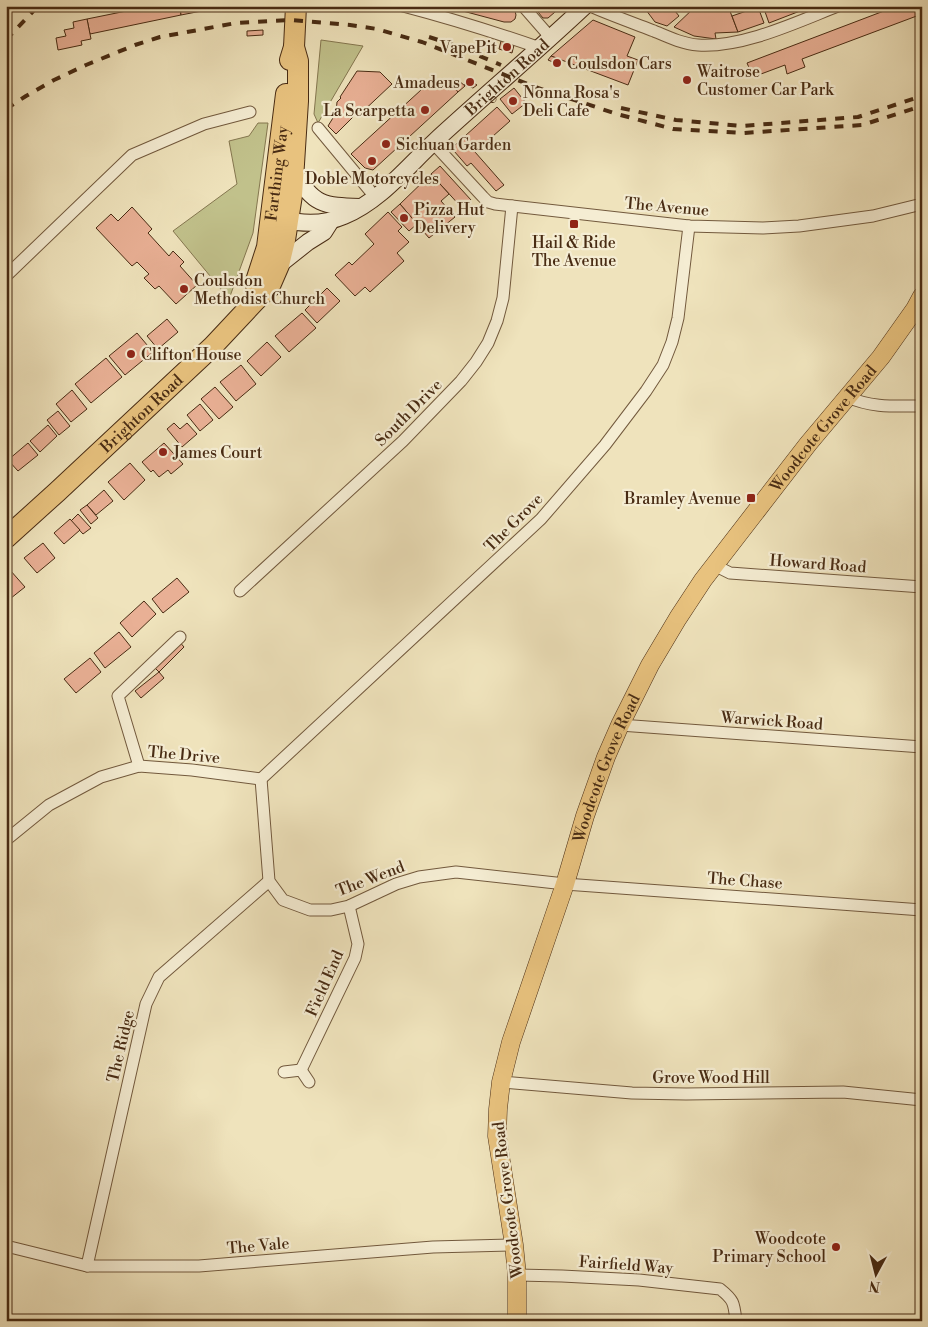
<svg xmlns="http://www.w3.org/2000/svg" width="928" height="1327" viewBox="0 0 928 1327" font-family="'Libre Bodoni',serif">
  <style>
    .green { fill: #c1c18b; stroke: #84764f }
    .building { fill: #e9b095; stroke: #482b13 }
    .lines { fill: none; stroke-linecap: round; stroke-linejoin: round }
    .street-casing { stroke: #72593d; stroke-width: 13 }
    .secondary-casing { stroke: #482b13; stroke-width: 18 }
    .primary-casing { stroke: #482b13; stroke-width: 19 }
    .highway-casing { stroke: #482b13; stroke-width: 22 }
    .street { stroke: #f5edd3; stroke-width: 11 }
    .secondary { stroke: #f5edd3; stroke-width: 16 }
    .primary { stroke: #e8c27e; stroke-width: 18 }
    .highway { stroke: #e8c27e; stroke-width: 20 }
    .rail { stroke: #482b13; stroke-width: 4; stroke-dasharray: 9 9; stroke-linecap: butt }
    .poi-dot { fill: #8f2418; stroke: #f5edd3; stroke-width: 2 }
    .labels { text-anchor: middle; stroke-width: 4.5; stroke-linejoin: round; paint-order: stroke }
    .poi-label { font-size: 16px; fill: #482b13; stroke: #f5edd3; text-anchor: start }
    .street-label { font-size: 16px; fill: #482b13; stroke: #f5edd3 }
  </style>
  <rect width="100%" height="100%" fill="#efe3bc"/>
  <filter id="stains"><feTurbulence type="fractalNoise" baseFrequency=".004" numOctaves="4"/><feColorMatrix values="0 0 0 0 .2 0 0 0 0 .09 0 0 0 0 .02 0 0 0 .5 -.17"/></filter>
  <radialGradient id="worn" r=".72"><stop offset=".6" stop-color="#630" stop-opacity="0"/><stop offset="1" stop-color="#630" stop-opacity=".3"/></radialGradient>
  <g class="green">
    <polygon points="321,40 363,46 318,123 314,114"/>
    <polygon points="258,123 268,123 253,233 229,299 173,231 237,184 229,141 249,136"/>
  </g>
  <g class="building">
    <polygon points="151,6 180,6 181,15 90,34 87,19"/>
    <polygon points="180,6 222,6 222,7 181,15"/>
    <polygon points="234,6 258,6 258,7 235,10"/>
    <polygon points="444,6 510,6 515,11 516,15 515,19 511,22 504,22"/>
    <polygon points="533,6 562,6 548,18 543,18"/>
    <polygon points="617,6 638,6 631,12"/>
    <polygon points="643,6 671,6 679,16 667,26 655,22"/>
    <polygon points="696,6 728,6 738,32 715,33 716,39 694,36 674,27"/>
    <polygon points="763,6 813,6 769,23"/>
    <polygon points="897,6 922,6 922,14 802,59 805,67 787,74 785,65 753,77 747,63"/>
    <polygon points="758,7 764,23 738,32 732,16"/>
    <polygon points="87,19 91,39 81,41 82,45 58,50 56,38 66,36 64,30 74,28 73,22"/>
    <polygon points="593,20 635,37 627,56 638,60 628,85 551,56"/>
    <polygon points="263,30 263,35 247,36 247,31"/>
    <polygon points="501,41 514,45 512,53 499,49"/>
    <polygon points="551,56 562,60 560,65 548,60"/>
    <polygon points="357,71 380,72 392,84 359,115 357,113 336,134 328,126 336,113 337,102 341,98 340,97"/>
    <polygon points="433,79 440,87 448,80 458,92 373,170 365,168 351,154"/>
    <polygon points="458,80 465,86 458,92 452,85"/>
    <polygon points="470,80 477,85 473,88 464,85"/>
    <polygon points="514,88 526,103 512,114 500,99"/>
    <polygon points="497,107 510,121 475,152 504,185 496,191 471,163 467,166 454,151 454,146"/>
    <polygon points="440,166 471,200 462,208 431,174"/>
    <polygon points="431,174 449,194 441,201 455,217 429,238 400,204"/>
    <polygon points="400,204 417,224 409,231 391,212"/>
    <polygon points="132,207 152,229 148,233 169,256 173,251 184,262 180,266 197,285 176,304 159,286 155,289 144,278 149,274 137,262 132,266 96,228 111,214 118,221"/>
    <polygon points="388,212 402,227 398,231 409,242 397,253 404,261 370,292 365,287 355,296 335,275 349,262 352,265 374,244 365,234"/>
    <polygon points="327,288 340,301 317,323 305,310"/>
    <polygon points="302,313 316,328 289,352 275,336"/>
    <polygon points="167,319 178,332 158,349 147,336"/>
    <polygon points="137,333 153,352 125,375 109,356"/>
    <polygon points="267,342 281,357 261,376 247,361"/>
    <polygon points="106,358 122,377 91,403 75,384"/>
    <polygon points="241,365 256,384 236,401 220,382"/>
    <polygon points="215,387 233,407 219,419 201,399"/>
    <polygon points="72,390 87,409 71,422 56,404"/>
    <polygon points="200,404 213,420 200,431 187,415"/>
    <polygon points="58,411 70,426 59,435 47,420"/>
    <polygon points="174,423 180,429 187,423 197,434 182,447 167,429"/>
    <polygon points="48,425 57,436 40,452 30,441"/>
    <polygon points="28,443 38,455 18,471 8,460"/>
    <polygon points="164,443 183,464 171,474 168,470 159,477 153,470 151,472 142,462"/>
    <polygon points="130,463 145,480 124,500 108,482"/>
    <polygon points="104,490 113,501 96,515 87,505"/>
    <polygon points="87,505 98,518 91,524 80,510"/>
    <polygon points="78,514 91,528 83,534 71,521"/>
    <polygon points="70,519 80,530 64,544 54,533"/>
    <polygon points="43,543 55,558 37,573 24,558"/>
    <polygon points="10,570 25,587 6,602 6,573"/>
    <polygon points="177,578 189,592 163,613 152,599"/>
    <polygon points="144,601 156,614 132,637 120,623"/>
    <polygon points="119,632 131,647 105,668 94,653"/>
    <polygon points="178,640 184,647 159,672 152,665"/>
    <polygon points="90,658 101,672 76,693 64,679"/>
    <polygon points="159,672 164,678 141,698 135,691"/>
  </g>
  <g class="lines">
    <g class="street-casing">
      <g id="street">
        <path d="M 403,6 C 449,18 494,32 540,48"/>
        <polyline points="523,6 551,38"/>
        <path d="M 590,6 C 611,15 633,23 654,31 C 668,37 683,44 698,45 C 743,48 797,22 838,6"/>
        <polyline points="318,128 376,198"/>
        <polyline points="433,143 483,197 488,202 495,204 689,226 763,228 799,226 873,216 922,204"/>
        <polyline points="6,276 132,155 204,124 250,112"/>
        <path d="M 848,397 C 871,408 896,406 922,406"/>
        <polyline points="714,565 730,573 922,587"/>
        <polyline points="240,591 403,441 461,381 476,362 488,343 497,321 503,298 512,206"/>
        <polyline points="620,725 922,747"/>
        <polyline points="139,766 118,696 180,637"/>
        <polyline points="261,779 269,881 283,900 310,910 331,910 349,906 396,884 419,877 456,872 565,884 922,910"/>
        <polyline points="261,779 541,519 605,445 646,391 663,365 672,342 678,318 689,226"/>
        <polyline points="6,840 49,805 101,777 139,766 192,770 261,779"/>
        <polyline points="301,1070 355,958 358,944 349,906"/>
        <polyline points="284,1072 301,1070 309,1082"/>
        <polyline points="501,1082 632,1093 686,1094 843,1092 922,1100"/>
        <polyline points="6,1246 87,1266 199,1266 433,1247 514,1245"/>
        <polyline points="87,1266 146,1004 159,977 269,881"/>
        <path d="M 517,1275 L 562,1276 L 639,1280 L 720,1289 C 734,1300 734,1303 736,1321"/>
      </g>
    </g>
    <g class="secondary-casing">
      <g id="secondary">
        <path d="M 294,171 C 312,205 324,206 360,207"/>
        <path id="s1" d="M 276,219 C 300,223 321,226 344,216 C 380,201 406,168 434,142 C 484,96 536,52 585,6"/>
        <polyline points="279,265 308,242 324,232 331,221"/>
      </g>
    </g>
    <g class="primary-casing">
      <g id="primary">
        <path id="s2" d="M 517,1321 L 517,1275 L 514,1245 L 497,1136 L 498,1109 L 501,1082 L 511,1042 L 565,884 L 585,816 L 606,757 L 620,725 L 650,665 L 678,618 L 703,580 L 808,444 L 881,357 L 915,309 L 922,296"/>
      </g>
    </g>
    <g class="highway-casing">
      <g id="highway">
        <polyline points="290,60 294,47 296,6"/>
        <path id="s3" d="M 257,299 L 256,281 L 267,247 L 286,94"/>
        <path id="s4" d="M 6,538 L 57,492 L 213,346 L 257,299 L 269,288 L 279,265 L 285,240 L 292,195 L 298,101 L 298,61 L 294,47"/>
      </g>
    </g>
    <use href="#street" class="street"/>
    <use href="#secondary" class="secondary"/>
    <use href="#primary" class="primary"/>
    <use href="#highway" class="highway"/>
    <g class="rail">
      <polyline points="6,8 8,6"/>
      <polyline points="429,37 451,44 501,65"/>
      <polyline points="6,40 38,6"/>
      <polyline points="621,108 676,120 742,126 858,117 922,96"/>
      <polyline points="6,109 26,96 54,80 86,65 135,45 160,37 236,23 290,20 350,25 377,29 422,42 535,87 617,114 673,129 743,133 862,125 922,106"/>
    </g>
  </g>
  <g class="poi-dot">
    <circle cx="507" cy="47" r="5"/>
    <circle cx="557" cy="63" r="5"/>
    <circle cx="687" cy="80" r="5"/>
    <circle cx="470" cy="82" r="5"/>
    <circle cx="513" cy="101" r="5"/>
    <circle cx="425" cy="110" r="5"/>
    <circle cx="386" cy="144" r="5"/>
    <circle cx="372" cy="161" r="5"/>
    <circle cx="404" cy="218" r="5"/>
    <rect x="569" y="219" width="10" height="10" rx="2.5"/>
    <circle cx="184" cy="289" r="5"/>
    <circle cx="131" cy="354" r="5"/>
    <circle cx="163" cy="452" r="5"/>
    <rect x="746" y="493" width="10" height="10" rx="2.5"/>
    <circle cx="836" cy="1247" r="5"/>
  </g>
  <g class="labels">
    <g class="poi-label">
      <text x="497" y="53" text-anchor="end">VapePit</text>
      <text x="567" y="69">Coulsdon Cars</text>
      <text x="697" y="77">Waitrose<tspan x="697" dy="18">Customer Car Park</tspan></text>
      <text x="460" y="88" text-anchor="end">Amadeus</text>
      <text x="523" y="98">Nonna Rosa's<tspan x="523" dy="18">Deli Cafe</tspan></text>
      <text x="415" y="116" text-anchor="end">La Scarpetta</text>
      <text x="396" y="150">Sichuan Garden</text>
      <text x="372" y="184" text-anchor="middle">Doble Motorcycles</text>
      <text x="414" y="215">Pizza Hut<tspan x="414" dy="18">Delivery</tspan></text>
      <text x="574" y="248" text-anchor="middle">Hail &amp; Ride<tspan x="574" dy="18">The Avenue</tspan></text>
      <text x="194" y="286">Coulsdon<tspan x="194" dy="18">Methodist Church</tspan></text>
      <text x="141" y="360">Clifton House</text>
      <text x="173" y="458">James Court</text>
      <text x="741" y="504" text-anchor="end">Bramley Avenue</text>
      <text x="826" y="1244" text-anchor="end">Woodcote<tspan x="826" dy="18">Primary School</tspan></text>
    </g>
    <g class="street-label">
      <text dy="6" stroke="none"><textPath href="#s1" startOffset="284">Brighton Road</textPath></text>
      <text dy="6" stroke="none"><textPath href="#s3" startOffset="128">Farthing Way</textPath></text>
      <text transform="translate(667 206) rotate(5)" y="6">The Avenue</text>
      <text transform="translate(408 412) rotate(-45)" y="6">South Drive</text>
      <text dy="6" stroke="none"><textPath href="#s4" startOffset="184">Brighton Road</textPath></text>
      <text dy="6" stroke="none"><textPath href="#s2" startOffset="978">Woodcote Grove Road</textPath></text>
      <text transform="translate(513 522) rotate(-45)" y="6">The Grove</text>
      <text transform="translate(818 563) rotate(4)" y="6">Howard Road</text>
      <text transform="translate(772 720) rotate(4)" y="6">Warwick Road</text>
      <text transform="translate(184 754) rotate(5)" y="6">The Drive</text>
      <text dy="6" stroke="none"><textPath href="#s2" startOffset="572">Woodcote Grove Road</textPath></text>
      <text transform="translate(370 878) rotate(-21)" y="6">The Wend</text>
      <text transform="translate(745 880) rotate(4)" y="6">The Chase</text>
      <text transform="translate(324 983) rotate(-66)" y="6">Field End</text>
      <text transform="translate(120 1046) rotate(-77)" y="6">The Ridge</text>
      <text x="711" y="1083">Grove Wood Hill</text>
      <text transform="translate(507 1200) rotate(-97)" y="6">Woodcote Grove Road</text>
      <text transform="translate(258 1245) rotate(-5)" y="6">The Vale</text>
      <text transform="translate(626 1264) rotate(4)" y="6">Fairfield Way</text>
    </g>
  </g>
  <rect width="928" height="1327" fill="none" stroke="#efe3bc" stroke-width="25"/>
  <rect x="8" y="8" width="913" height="1312" fill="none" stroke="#482b13" stroke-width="2.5"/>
  <rect x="12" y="12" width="903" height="1302" fill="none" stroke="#482b13"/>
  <g transform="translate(876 1274) rotate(187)" stroke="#f5edd3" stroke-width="4" paint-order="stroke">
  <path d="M0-4L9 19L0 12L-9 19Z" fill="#482b13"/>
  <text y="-8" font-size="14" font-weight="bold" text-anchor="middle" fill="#482b13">N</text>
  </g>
  <rect width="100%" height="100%" filter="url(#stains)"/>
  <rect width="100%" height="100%" fill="url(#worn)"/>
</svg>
